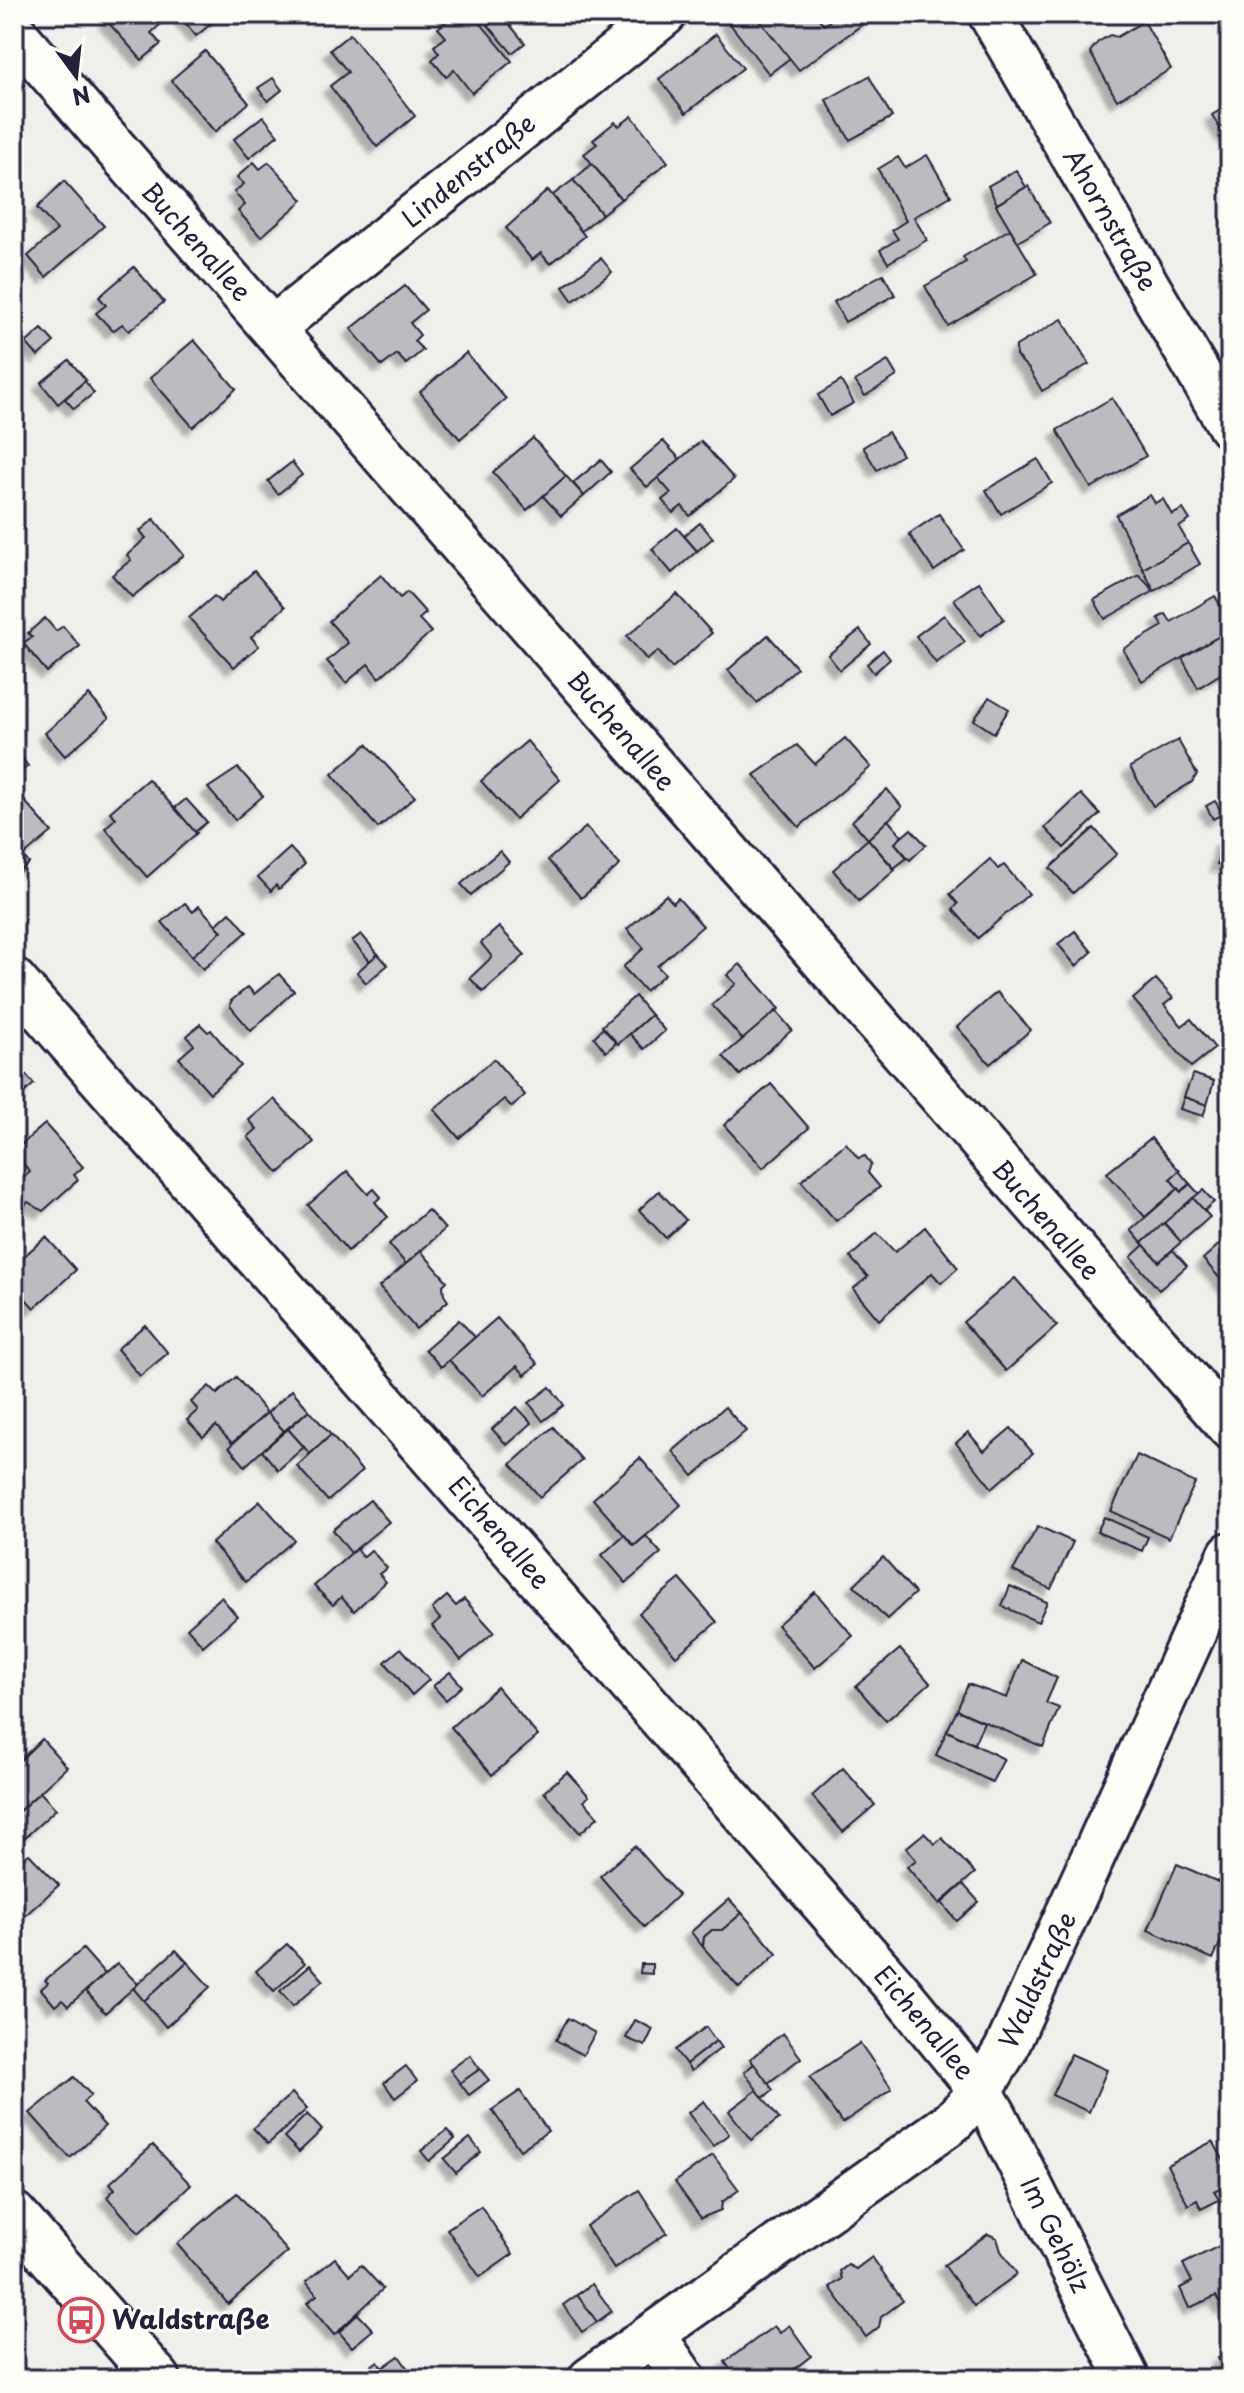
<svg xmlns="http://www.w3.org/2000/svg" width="1244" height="2393" viewBox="0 0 1244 2393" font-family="'Playpen Sans',sans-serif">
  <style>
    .building { fill: #bcbcc0; stroke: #22223b; stroke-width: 2; filter: url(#shadow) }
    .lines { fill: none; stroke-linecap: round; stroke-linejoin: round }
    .street-casing { stroke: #22223b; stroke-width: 48 }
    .secondary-casing { stroke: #22223b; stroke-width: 50 }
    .street { stroke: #fdfcf7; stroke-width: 42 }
    .secondary { stroke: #fdfcf7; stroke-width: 44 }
    .labels { text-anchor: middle; stroke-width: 6; stroke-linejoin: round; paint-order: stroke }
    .street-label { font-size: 26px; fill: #22223b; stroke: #fdfcf7 }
    .poi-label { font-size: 26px; font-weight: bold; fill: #22223b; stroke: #fdfcf7; text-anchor: start }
  </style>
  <defs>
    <filter id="shadow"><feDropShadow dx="-7" dy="7" stdDeviation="2" flood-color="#0004"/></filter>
  </defs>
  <rect width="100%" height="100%" fill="#f0efec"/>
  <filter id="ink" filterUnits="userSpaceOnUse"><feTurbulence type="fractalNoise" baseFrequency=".0125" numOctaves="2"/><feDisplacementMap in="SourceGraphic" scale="16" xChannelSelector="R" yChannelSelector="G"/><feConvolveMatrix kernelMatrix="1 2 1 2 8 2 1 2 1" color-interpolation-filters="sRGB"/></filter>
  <g filter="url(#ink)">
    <g class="building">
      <polygon points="112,14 154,14 162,23 151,33 161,44 142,60 106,20"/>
      <polygon points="187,14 223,14 196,36 182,18"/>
      <polygon points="501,14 525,43 512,53 488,25"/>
      <polygon points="734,14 755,14 790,58 769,74 727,20"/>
      <polygon points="755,14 815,14 824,25 839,14 866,14 870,19 799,70"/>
      <polygon points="454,15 462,24 474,15 512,61 472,93 454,70 446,77 432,60 439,53 434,46 446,37 438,28"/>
      <polygon points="1144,21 1171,69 1117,100 1090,52 1098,42 1110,35 1117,37"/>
      <polygon points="350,34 415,116 377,147 330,86 348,72 330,50"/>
      <polygon points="716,34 743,68 686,113 659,79"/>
      <polygon points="205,51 249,103 215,132 171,80"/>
      <polygon points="869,76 892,117 850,140 826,100"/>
      <polygon points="273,78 282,90 268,101 258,88"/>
      <polygon points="1230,104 1230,136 1226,138 1212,115"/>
      <polygon points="263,116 278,135 249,158 234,139"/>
      <polygon points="632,116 668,162 621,199 584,154 597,144 593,140 615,122 619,126"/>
      <polygon points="14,149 26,163 14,173"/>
      <polygon points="927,155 951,196 914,217 927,240 888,263 880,250 898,239 892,230 906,221 878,169 898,157 905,168"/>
      <polygon points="254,162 260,169 269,162 303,200 261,237 238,211 245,205 234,192 244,184 237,177"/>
      <polygon points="592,164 621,199 602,214 573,180"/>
      <polygon points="1016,170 1026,187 997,204 988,186"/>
      <polygon points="573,180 602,214 581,231 553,195"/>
      <polygon points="64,181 104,226 46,277 28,256 57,230 37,208"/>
      <polygon points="1028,186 1050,223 1018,242 996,205"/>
      <polygon points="548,190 585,236 550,264 541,253 532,260 506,228"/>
      <polygon points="1010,229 1037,274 948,326 925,286 966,262 963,257"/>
      <polygon points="601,258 612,272 573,301 563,287"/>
      <polygon points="134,267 164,302 129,331 122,324 113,331 96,313 106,305 99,297"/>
      <polygon points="883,274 895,295 845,322 834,302"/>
      <polygon points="405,286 426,310 410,323 420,335 414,341 423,350 406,364 397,354 382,366 351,329"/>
      <polygon points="1062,319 1089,364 1042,391 1029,369 1016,356 1016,346"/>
      <polygon points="42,329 54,342 38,356 26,343"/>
      <polygon points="194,340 236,389 193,427 150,378"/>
      <polygon points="466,353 506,399 460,439 420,392"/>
      <polygon points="69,360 86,380 58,404 41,383"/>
      <polygon points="888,361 897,376 865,396 855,381"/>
      <polygon points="85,381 94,393 74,409 65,399"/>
      <polygon points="841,381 854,403 830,416 818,395"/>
      <polygon points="1112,398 1146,456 1091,488 1057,430"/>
      <polygon points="888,432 902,455 877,470 863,447"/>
      <polygon points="533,438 566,476 527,510 493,472"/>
      <polygon points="663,441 680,459 647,487 630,469"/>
      <polygon points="701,441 734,479 690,516 682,506 673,513 662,500 671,493 658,478"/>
      <polygon points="1038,459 1052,483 1001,514 986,490"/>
      <polygon points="601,460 611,472 584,496 573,483"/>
      <polygon points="292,462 302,475 278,494 268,481"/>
      <polygon points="566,476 584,496 561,516 543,496"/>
      <polygon points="1150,495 1155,503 1163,499 1172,515 1183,509 1190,520 1179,527 1188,543 1143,569 1116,515"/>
      <polygon points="939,514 964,550 934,571 909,534"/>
      <polygon points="154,519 184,555 132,597 112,575 131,560 127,555 146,538 140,531"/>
      <polygon points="700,523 713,538 697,551 684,536"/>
      <polygon points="677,528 697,551 672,573 652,549"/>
      <polygon points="1188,543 1200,564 1154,591 1143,569"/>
      <polygon points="254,571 285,607 251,637 259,646 234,667 189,618 214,596 220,602"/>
      <polygon points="381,575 400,598 407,592 426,613 419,619 431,632 379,678 368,664 346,683 327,661 348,643 329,621"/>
      <polygon points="1139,575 1154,591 1105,619 1094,600"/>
      <polygon points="979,582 1004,619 980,636 954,599"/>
      <polygon points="677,594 712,633 672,668 658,651 647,660 627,636"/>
      <polygon points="1215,596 1230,622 1230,630 1142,681 1123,649 1163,626 1158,618 1166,614 1171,622"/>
      <polygon points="944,615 965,642 936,663 916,636"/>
      <polygon points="45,618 56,631 63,626 80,646 47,672 23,643 32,637 28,633"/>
      <polygon points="860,630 871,644 840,670 828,655"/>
      <polygon points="1230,630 1230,668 1198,688 1182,658"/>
      <polygon points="768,635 797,668 757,703 728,670"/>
      <polygon points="883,650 890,659 874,673 867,664"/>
      <polygon points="89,695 109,718 65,756 45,733"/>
      <polygon points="989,697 1009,709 994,733 974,720"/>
      <polygon points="845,738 871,767 799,827 754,775 797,745 815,764"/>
      <polygon points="1178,740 1197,774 1192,782 1153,806 1130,767"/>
      <polygon points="527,741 560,780 515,819 481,781"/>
      <polygon points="367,744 415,797 378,828 332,774"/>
      <polygon points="16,750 28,766 14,777 14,751"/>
      <polygon points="238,768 263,796 235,820 208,788"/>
      <polygon points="148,779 197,833 147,877 105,828 116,818 110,812"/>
      <polygon points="887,789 902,807 868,839 852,821"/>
      <polygon points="15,790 52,832 23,856 29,863 19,872 14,867"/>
      <polygon points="1081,794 1100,814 1064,848 1045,828"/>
      <polygon points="186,799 207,822 195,832 175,808"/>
      <polygon points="1215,801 1223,814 1213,819 1206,806"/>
      <polygon points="888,820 902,836 895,843 907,858 894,868 868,839"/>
      <polygon points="586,827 620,865 581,898 548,860"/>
      <polygon points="1094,828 1117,854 1073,893 1050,868"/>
      <polygon points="911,829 926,845 910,860 895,843"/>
      <polygon points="868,839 895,870 859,901 833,870"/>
      <polygon points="1222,840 1230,841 1230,866 1217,864"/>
      <polygon points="290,848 305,864 279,889 276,885 271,891 258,877"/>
      <polygon points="500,851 509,862 471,895 461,884"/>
      <polygon points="990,859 998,869 1004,865 1029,894 978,938 953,909 958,904 950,894"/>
      <polygon points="666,895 673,903 678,898 703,926 657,966 665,974 645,991 623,967 644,948 627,929"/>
      <polygon points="185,903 193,912 199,906 222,931 192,956 162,922"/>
      <polygon points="230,912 247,932 203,969 192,956 222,931 216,925"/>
      <polygon points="499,927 525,955 483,992 470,978 492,957 481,943"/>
      <polygon points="1075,931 1092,952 1076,966 1058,944"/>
      <polygon points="361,934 378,954 370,961 352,941"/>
      <polygon points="378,954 388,965 366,983 357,972"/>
      <polygon points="740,964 779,1009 743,1040 712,1005 736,984 727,975"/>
      <polygon points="279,974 294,991 251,1031 230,1006 231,1001 248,987 254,994"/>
      <polygon points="1156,979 1173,998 1164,1005 1182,1026 1191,1019 1215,1048 1191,1067 1133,999"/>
      <polygon points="997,992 1031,1030 990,1064 957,1027"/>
      <polygon points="635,996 651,1015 618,1044 602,1026"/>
      <polygon points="776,1011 792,1030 740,1075 723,1056"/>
      <polygon points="651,1015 665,1031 644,1049 630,1034"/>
      <polygon points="200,1024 208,1032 211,1030 241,1066 210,1093 179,1058 194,1045 187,1036"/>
      <polygon points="603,1028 616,1043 606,1052 594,1037"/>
      <polygon points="494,1059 525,1095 512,1107 504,1099 459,1138 434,1109"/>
      <polygon points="14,1061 34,1084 14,1102"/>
      <polygon points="1193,1074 1214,1081 1207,1105 1184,1097"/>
      <polygon points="771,1084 809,1128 763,1168 724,1125"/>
      <polygon points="1184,1097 1207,1105 1203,1116 1180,1109"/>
      <polygon points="274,1099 314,1142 279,1173 248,1137 257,1129 249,1120"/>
      <polygon points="45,1124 83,1167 74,1175 78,1180 43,1211 28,1202 14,1214 14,1186 30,1172 14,1151"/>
      <polygon points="1151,1138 1180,1171 1170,1179 1179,1188 1145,1217 1107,1173"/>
      <polygon points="846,1143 858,1158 865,1156 871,1164 868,1173 880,1187 836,1221 801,1181"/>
      <polygon points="347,1171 368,1194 374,1189 381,1197 375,1202 388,1217 348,1251 308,1205"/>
      <polygon points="1179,1171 1190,1184 1181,1192 1170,1179"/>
      <polygon points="1190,1184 1199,1194 1142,1243 1131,1230 1179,1188 1181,1192"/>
      <polygon points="1203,1190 1214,1202 1204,1211 1193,1198"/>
      <polygon points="659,1191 686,1220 666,1238 639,1210"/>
      <polygon points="1193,1198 1210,1217 1181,1242 1164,1223"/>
      <polygon points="428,1210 445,1229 406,1264 389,1244"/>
      <polygon points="1164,1223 1181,1242 1159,1262 1142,1243"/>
      <polygon points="925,1227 958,1268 941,1283 932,1273 879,1320 853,1289 868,1277 850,1257 877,1233 895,1252"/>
      <polygon points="46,1237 76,1270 34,1308 14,1286 14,1265"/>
      <polygon points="1224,1240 1228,1244 1230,1242 1230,1290 1203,1259"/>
      <polygon points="1144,1245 1159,1262 1173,1250 1187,1266 1159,1290 1131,1257"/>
      <polygon points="421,1251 447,1281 443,1285 444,1295 448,1301 416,1329 379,1287"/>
      <polygon points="1015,1278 1057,1326 1006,1371 963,1322"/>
      <polygon points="497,1318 538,1364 525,1375 517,1366 482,1396 449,1360"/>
      <polygon points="459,1320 475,1337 441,1367 425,1349"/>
      <polygon points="145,1325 168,1353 140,1376 117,1349"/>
      <polygon points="236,1377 267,1413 232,1443 216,1426 203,1437 187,1420 198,1410 191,1402 209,1386 217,1394"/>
      <polygon points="550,1387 564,1405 543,1421 529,1403"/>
      <polygon points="292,1390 309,1410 284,1431 267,1413"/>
      <polygon points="517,1407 532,1423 507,1445 492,1429"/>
      <polygon points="725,1407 746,1431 693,1476 673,1451"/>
      <polygon points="309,1410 331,1435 310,1454 288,1429"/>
      <polygon points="267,1413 284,1431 245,1466 229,1447"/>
      <polygon points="553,1427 582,1460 540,1497 511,1464"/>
      <polygon points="1011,1428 1033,1453 992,1488 956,1443 968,1432 984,1451"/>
      <polygon points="288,1429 304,1447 278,1470 262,1451"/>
      <polygon points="331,1435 362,1471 328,1501 297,1466"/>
      <polygon points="1137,1455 1195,1483 1169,1538 1111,1511"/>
      <polygon points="640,1458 681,1505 634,1546 593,1499"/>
      <polygon points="370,1500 389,1522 351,1553 333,1530"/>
      <polygon points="260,1501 294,1540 246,1582 212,1543"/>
      <polygon points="1104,1517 1148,1537 1142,1551 1097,1532"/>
      <polygon points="1038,1526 1073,1542 1051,1589 1013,1571"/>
      <polygon points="624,1535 634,1546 646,1536 661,1553 626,1583 602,1555"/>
      <polygon points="356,1549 363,1557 371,1550 387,1568 379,1574 386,1582 354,1611 341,1597 333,1605 314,1586"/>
      <polygon points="883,1557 915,1593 887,1619 854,1585"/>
      <polygon points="680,1579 717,1622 676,1656 639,1613"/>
      <polygon points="1010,1586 1047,1602 1038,1622 1002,1606"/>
      <polygon points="815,1592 853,1636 815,1668 777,1625"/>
      <polygon points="447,1596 456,1606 464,1599 494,1632 461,1660 432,1626 440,1619 432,1609"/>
      <polygon points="221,1597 237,1616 203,1646 187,1628"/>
      <polygon points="401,1648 429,1680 412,1695 385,1662"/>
      <polygon points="900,1649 930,1683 886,1721 856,1686"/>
      <polygon points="1022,1660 1057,1678 1046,1703 1059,1708 1043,1747 957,1710 968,1684 1007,1698"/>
      <polygon points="450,1672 462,1686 446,1700 433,1686"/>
      <polygon points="497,1687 538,1736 492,1775 451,1727"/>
      <polygon points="957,1710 984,1722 974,1744 947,1731"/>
      <polygon points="947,1731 1004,1759 992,1782 936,1755"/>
      <polygon points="42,1739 67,1767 17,1813 14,1766"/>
      <polygon points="843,1768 875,1805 843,1832 812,1796"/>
      <polygon points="567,1772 589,1796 584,1801 598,1817 580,1833 544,1792"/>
      <polygon points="40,1792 56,1809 20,1842 14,1836 14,1816"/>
      <polygon points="924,1833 935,1844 942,1838 975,1873 939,1904 907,1867 916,1860 906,1848"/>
      <polygon points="635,1846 678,1895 644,1927 600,1876"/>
      <polygon points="29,1854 59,1885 18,1922 14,1919 14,1865"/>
      <polygon points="1177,1864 1230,1887 1230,1921 1213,1959 1148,1930"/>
      <polygon points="963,1884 979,1902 957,1921 942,1903"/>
      <polygon points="729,1899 742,1913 722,1930 712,1930 704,1937 703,1947 691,1932"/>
      <polygon points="742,1913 777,1954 739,1988 703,1947 704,1937 712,1930 722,1930"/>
      <polygon points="287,1944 305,1963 274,1991 256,1971"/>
      <polygon points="83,1949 105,1974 68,2006 62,2000 55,2006 41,1989 48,1983 45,1980"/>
      <polygon points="176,1950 187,1962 144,2001 133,1988"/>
      <polygon points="187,1962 210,1987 166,2027 144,2001"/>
      <polygon points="117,1963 138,1984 105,2013 86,1991"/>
      <polygon points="641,1964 652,1964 652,1974 640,1973"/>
      <polygon points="310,1965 323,1980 293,2006 280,1991"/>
      <polygon points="568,2018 595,2033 583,2055 556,2040"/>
      <polygon points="635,2020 653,2029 645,2046 626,2038"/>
      <polygon points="706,2027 716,2041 686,2064 675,2050"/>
      <polygon points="783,2033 801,2058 768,2083 750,2059"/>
      <polygon points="716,2041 721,2048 691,2071 686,2064"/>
      <polygon points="860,2043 892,2089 842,2123 810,2077"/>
      <polygon points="1071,2054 1107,2070 1089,2112 1052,2095"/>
      <polygon points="470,2055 480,2069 460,2083 450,2070"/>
      <polygon points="754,2064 773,2090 763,2098 744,2072"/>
      <polygon points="406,2066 417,2081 395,2098 384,2083"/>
      <polygon points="480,2069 489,2080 469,2095 460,2083"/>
      <polygon points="74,2077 91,2095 83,2102 105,2126 70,2158 30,2113"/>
      <polygon points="757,2090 779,2119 751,2140 729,2111"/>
      <polygon points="520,2091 548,2131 520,2150 492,2110"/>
      <polygon points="292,2093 307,2109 268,2144 253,2128"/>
      <polygon points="704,2101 729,2134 713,2146 688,2113"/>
      <polygon points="307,2114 322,2130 299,2152 284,2137"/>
      <polygon points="447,2130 455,2139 429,2161 421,2151"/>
      <polygon points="470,2138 481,2152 456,2173 444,2159"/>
      <polygon points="1213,2141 1230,2172 1230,2183 1214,2191 1219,2200 1201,2209 1197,2200 1188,2205 1167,2165"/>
      <polygon points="153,2145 191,2185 139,2233 107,2197 115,2189 110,2183"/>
      <polygon points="713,2155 739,2190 722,2202 721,2210 701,2218 675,2182"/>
      <polygon points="639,2190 667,2233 614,2269 586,2226"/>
      <polygon points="237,2193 288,2252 228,2304 177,2244"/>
      <polygon points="481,2206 513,2254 480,2277 447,2229"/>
      <polygon points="988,2234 997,2238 1001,2251 1017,2274 974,2306 944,2265"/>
      <polygon points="1229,2241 1230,2303 1222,2307 1216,2296 1189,2308 1180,2288 1192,2282 1183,2264"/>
      <polygon points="872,2257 903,2301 881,2317 879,2327 866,2337 830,2287 842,2279 840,2271 848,2265 856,2269"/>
      <polygon points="335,2258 350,2275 361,2265 383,2289 334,2335 307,2303 317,2295 306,2282"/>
      <polygon points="592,2284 612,2311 597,2322 577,2295"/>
      <polygon points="577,2295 597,2322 582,2332 563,2305"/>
      <polygon points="358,2314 373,2330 352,2347 339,2332"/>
      <polygon points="789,2325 811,2356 781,2379 737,2379 725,2362 774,2326 780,2333"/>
      <polygon points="1230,2352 1230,2379 1216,2379 1213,2373 1223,2368 1218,2358"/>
      <polygon points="399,2356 415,2379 353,2379 378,2361 382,2368"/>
      <polygon points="1009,2368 1015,2379 988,2379"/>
    </g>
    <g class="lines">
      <g class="street-casing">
        <g id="street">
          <polyline points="990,14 1230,427"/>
          <polyline points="14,32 1230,1428"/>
          <polyline points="273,328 665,14"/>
          <polyline points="14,980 899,1991 981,2091 995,2115 1128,2379"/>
          <polyline points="654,2335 684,2379"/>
          <polyline points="590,2379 952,2122 981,2091 1006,2049 1230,1554"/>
        </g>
      </g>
      <g class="secondary-casing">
        <polyline id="secondary" points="14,2215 158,2379"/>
      </g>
      <use href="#street" class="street"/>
      <use href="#secondary" class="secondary"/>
    </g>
  </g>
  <defs>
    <g id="bus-ring" transform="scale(2.3)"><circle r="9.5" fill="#fdfcf7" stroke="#d1495b" stroke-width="1.5"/><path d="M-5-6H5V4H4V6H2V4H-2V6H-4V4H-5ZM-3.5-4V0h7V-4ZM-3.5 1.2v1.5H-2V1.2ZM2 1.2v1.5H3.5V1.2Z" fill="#d1495b"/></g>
  </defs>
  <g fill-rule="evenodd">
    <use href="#bus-ring" x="81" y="2320"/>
  </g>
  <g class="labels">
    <g class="street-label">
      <text transform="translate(469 171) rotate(-39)" y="9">Lindenstraße</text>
      <text transform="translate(1110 220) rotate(60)" y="9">Ahornstraße</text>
      <text transform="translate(196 242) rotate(48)" y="9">Buchenallee</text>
      <text transform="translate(621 731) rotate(49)" y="9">Buchenallee</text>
      <text transform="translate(1046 1220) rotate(49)" y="9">Buchenallee</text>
      <text transform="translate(499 1533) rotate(49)" y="9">Eichenallee</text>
      <text transform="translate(1038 1980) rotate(-65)" y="9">Waldstraße</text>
      <text transform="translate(924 2023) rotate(50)" y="9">Eichenallee</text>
      <text transform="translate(1055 2235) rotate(64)" y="9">Im Gehölz</text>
    </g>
    <g class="poi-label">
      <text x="112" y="2329">Waldstraße</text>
    </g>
  </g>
  <rect width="1244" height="2393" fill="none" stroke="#fdfcf7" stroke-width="48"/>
  <rect x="24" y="24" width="1196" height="2345" fill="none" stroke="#22223b" stroke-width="3" filter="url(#ink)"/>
  <g transform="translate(76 76) rotate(165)" stroke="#fdfcf7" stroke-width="6" paint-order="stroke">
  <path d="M0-6L14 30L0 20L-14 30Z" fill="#22223b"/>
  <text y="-12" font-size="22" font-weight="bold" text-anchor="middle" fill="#22223b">N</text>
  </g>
</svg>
